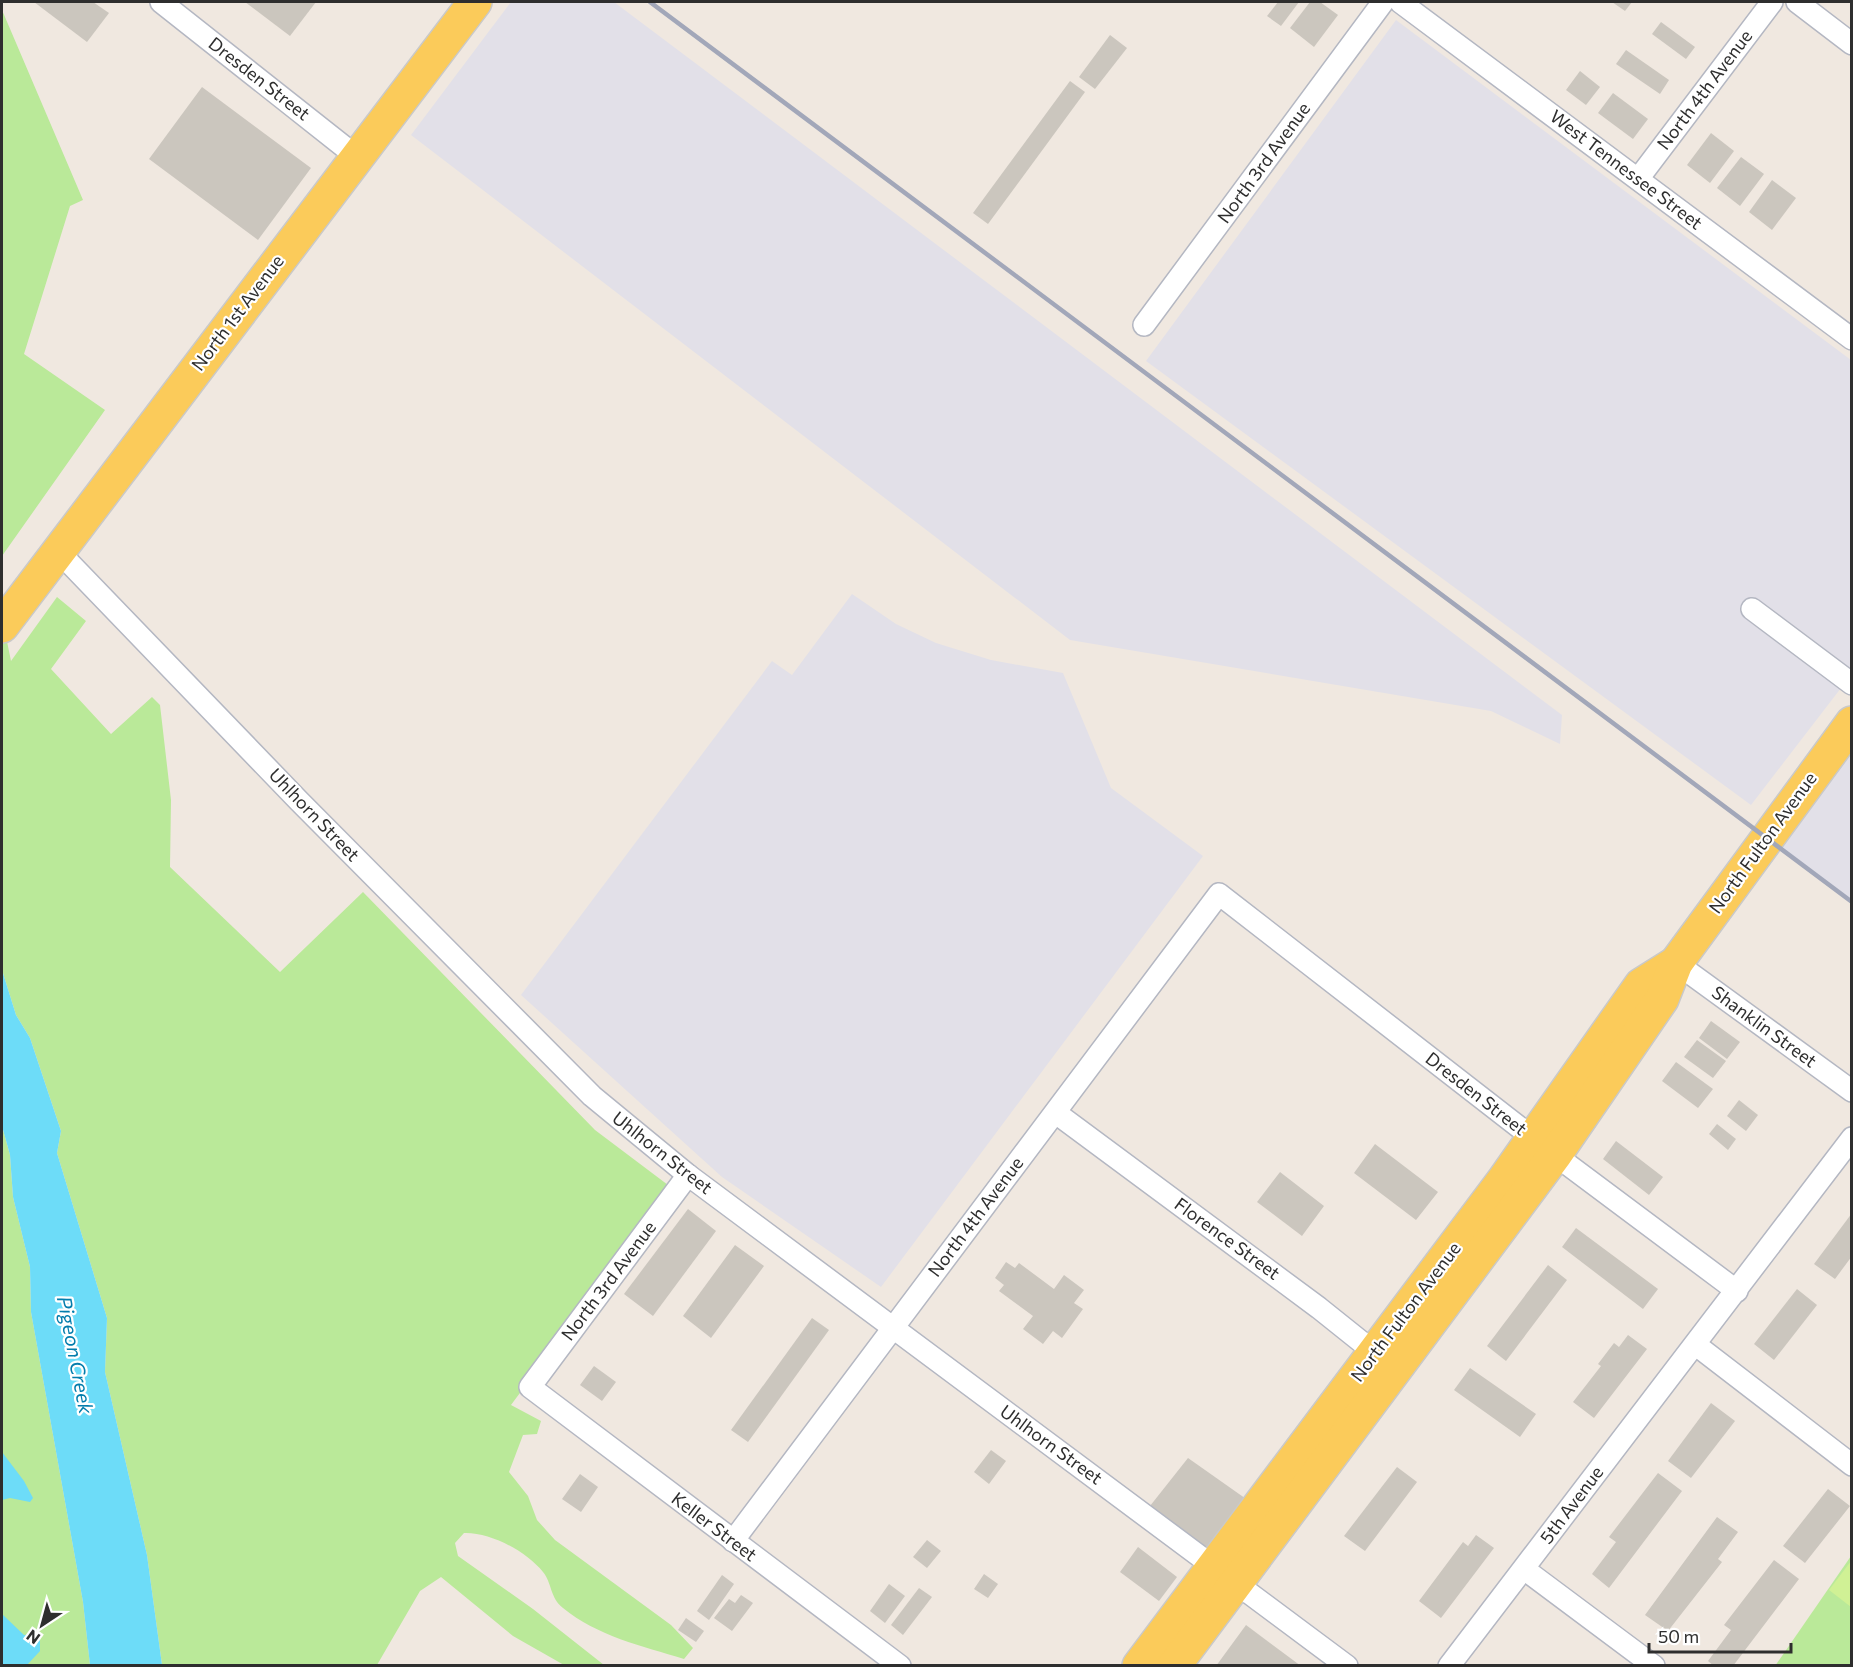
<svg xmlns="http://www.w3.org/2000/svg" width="1853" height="1667" viewBox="0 0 1853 1667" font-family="Commissioner,sans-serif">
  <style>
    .industrial { fill: #e2e0e8 }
    .green { fill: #bae999 }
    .pitch { fill: #d0f195 }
    .water { fill: #6ddcf8 }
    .building { fill: #cbc6be }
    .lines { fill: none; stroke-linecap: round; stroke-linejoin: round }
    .street-casing { stroke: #b4b7c2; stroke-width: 24 }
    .primary-casing { stroke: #c9c9c9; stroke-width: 36 }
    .street { stroke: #fff; stroke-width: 21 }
    .primary { stroke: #fbcb5a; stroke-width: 33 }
    .rail { stroke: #a2a7b9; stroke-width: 4.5 }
    .labels { text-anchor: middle; stroke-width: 4.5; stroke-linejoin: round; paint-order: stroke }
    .street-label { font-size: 18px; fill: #2e2e2e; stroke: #fff }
    .water-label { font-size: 20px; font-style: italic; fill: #037dac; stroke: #fff }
  </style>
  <rect width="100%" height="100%" fill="#f0e8e0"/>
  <g class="industrial">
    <polygon points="511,2 614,2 1562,715 1560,744 1491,711 1070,640 411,135"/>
    <polygon points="1396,20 1851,360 1851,675 1751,805 1146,361"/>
    <polygon points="852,594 896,624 936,643 991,660 1063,673 1111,788 1203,856 881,1287 722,1177 521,995 772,661 792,675"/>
    <polygon points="1851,723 1851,902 1766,838"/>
  </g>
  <g class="green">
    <polygon points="2,10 83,200 70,206 24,354 105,410 2,556"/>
    <path d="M 57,597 L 86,621 L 51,669 L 111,734 L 152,697 L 160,705 L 171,800 L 170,867 L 280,972 L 363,892 L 595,1130 L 672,1188 L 511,1405 L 541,1421 L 537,1434 L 523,1435 L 509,1472 L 528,1496 L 537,1520 L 555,1540 L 671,1625 L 693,1648 L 684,1659 C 642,1646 597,1636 563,1608 C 550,1598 552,1583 543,1572 C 526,1551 490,1532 464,1533 L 455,1543 L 458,1556 L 533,1609 L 604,1665 L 564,1665 L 513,1636 L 441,1577 L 420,1591 L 377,1665 L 162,1665 L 147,1555 L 105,1372 L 107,1318 L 57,1153 L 61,1131 L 30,1038 L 16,1015 L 2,970 L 2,617 L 11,661 Z"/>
    <polygon points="2,1126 10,1155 13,1197 30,1267 31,1312 83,1602 90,1665 2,1665"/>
    <polygon points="1851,1556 1851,1665 1775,1666"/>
  </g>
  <polygon class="pitch" points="1851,1561 1851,1607 1829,1590"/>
  <g class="water">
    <polygon points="2,970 16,1015 30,1038 61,1131 57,1153 107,1318 105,1372 147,1555 162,1665 90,1665 83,1602 31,1312 30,1267 13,1197 10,1155 2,1126"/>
    <polygon points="2,1452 24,1481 33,1498 30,1502 10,1498 2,1500"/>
    <polygon points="2,1614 24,1635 34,1634 40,1641 40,1651 27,1665 2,1665"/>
  </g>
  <g class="building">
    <polygon points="34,2 93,2 109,13 87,42"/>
    <polygon points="245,2 316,2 290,36"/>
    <polygon points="1278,2 1299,2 1281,26 1267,16"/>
    <polygon points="1310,2 1320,2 1338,15 1314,47 1290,28"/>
    <polygon points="1612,2 1632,2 1625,11"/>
    <polygon points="1661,22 1695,47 1686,59 1652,34"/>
    <polygon points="1110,35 1127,48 1095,89 1079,77"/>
    <polygon points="1626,50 1669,80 1660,94 1616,64"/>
    <polygon points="1580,71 1600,87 1586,105 1566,90"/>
    <polygon points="1070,81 1085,92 988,224 973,213"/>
    <polygon points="202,87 311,168 258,240 149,159"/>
    <polygon points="1613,93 1648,119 1633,139 1598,113"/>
    <polygon points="1711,133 1734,151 1710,183 1687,165"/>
    <polygon points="1741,157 1764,174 1740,206 1717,188"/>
    <polygon points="1772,180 1796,198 1772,230 1749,212"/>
    <polygon points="1711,1021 1740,1042 1727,1059 1699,1038"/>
    <polygon points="1697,1040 1726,1061 1713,1078 1684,1057"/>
    <polygon points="1676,1062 1713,1089 1698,1108 1662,1081"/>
    <polygon points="1739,1100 1758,1115 1746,1131 1727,1116"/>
    <polygon points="1717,1124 1736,1139 1728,1150 1709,1134"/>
    <polygon points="1616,1141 1663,1177 1649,1195 1603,1159"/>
    <polygon points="1375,1144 1438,1192 1416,1220 1354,1173"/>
    <polygon points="1280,1172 1324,1206 1302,1236 1257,1202"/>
    <polygon points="688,1209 716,1231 653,1316 624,1294"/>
    <polygon points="1852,1213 1852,1256 1835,1279 1814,1264"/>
    <polygon points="1576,1228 1658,1289 1643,1309 1562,1247"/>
    <polygon points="735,1245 764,1266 711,1338 683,1316"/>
    <polygon points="1006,1262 1015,1268 1019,1263 1054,1289 1064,1275 1084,1290 1074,1303 1083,1309 1062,1338 1053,1331 1043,1344 1023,1329 1033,1316 999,1291 1004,1285 995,1278"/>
    <polygon points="1548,1265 1567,1280 1506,1361 1487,1346"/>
    <polygon points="1797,1289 1817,1305 1774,1360 1754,1344"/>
    <polygon points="812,1318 829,1330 748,1442 731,1430"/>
    <polygon points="1628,1335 1647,1349 1594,1418 1573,1402 1601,1366 1598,1364 1614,1343 1619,1347"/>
    <polygon points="594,1366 616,1382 602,1401 580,1385"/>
    <polygon points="1470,1368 1536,1414 1520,1437 1454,1390"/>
    <polygon points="1711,1403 1735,1421 1691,1478 1668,1461"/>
    <polygon points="991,1450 1006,1461 989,1484 974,1472"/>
    <polygon points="1188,1458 1249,1501 1213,1556 1150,1506"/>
    <polygon points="1397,1467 1417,1482 1365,1551 1344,1536"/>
    <polygon points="1658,1473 1682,1491 1609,1588 1592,1574 1616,1542 1609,1537"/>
    <polygon points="580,1474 598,1487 581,1512 562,1499"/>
    <polygon points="1828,1489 1850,1506 1805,1563 1783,1546"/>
    <polygon points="1717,1517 1738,1532 1718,1559 1722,1562 1668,1631 1645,1615"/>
    <polygon points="1476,1535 1494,1548 1441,1618 1419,1601 1463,1542 1468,1546"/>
    <polygon points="927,1540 941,1551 927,1568 913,1557"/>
    <polygon points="1138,1547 1177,1577 1159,1601 1120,1572"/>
    <polygon points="1774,1560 1799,1579 1733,1666 1714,1666 1708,1661 1731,1630 1724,1625"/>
    <polygon points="984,1574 998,1584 988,1598 974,1589"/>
    <polygon points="722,1575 734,1584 709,1620 697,1611"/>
    <polygon points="889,1584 905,1596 885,1623 870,1611"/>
    <polygon points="919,1588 932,1597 903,1635 891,1625"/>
    <polygon points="741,1595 753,1603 732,1631 714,1618 729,1599 735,1603"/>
    <polygon points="686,1618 704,1631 696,1642 678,1630"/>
    <polygon points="1246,1625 1301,1666 1216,1666"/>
  </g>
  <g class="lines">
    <g class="street-casing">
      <g id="street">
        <polyline points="161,2 357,157"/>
        <polyline points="1400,2 1852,339"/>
        <polyline points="1797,2 1852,44"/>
        <polyline points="1638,179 1772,2"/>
        <polyline points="1144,325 1383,2"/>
        <polyline points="57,550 299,801 592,1096 688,1175 1347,1666"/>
        <polyline points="1752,609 1852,684"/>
        <polyline points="1676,963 1852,1091"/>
        <polyline points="1056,1113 1319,1308 1384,1360"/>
        <polyline points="688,1175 530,1387 900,1666"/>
        <polyline points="1696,1345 1852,1465"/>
        <polyline points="733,1541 1219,894 1555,1155 1737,1291"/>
        <polyline points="1524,1569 1654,1666"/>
        <polyline points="1449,1666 1852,1138"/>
      </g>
    </g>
    <g class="primary-casing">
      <g id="primary">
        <polyline points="2,626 475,2"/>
        <polyline points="1139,1666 1503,1181 1641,985 1676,963"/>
        <polyline points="1174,1666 1555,1155 1662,999 1676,963 1852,723"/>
      </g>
    </g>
    <use href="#street" class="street"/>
    <use href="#primary" class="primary"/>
    <polyline class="rail" points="650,2 1852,902"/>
  </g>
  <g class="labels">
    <g class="street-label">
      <text transform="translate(259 79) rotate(38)" y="6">Dresden Street</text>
      <text transform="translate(1705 90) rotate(-53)" y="6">North 4th Avenue</text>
      <text transform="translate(1264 163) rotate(-54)" y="6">North 3rd Avenue</text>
      <text transform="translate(1626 170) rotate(37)" y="6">West Tennessee Street</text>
      <text transform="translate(238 313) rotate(-53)" y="6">North 1st Avenue</text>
      <text transform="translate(314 815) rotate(46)" y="6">Uhlhorn Street</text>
      <text transform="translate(1763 843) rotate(-54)" y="6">North Fulton Avenue</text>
      <text transform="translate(1764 1027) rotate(36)" y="6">Shanklin Street</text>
      <text transform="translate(1476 1094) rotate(38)" y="6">Dresden Street</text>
      <text transform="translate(662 1153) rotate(38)" y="6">Uhlhorn Street</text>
      <text transform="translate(976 1217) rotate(-53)" y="6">North 4th Avenue</text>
      <text transform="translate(1227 1239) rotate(36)" y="6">Florence Street</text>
      <text transform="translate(609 1281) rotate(-53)" y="6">North 3rd Avenue</text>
      <text transform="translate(1406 1312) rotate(-53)" y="6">North Fulton Avenue</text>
      <text transform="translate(1051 1445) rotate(36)" y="6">Uhlhorn Street</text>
      <text transform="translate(1572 1505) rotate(-53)" y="6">5th Avenue</text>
      <text transform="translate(714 1527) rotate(37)" y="6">Keller Street</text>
    </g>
    <g class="water-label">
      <text transform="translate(75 1355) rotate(79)" y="7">Pigeon Creek</text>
    </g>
  </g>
  <rect width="1853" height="1667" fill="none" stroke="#2e2e2e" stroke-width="6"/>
  <g transform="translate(42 1625) rotate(216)" stroke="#ffffff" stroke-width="4.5" paint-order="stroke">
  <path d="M0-4.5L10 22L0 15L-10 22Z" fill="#2e2e2e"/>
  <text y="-9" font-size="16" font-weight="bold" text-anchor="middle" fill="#2e2e2e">N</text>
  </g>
  <path d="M1649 1643v9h142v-9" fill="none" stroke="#2e2e2e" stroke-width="3"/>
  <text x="1658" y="1643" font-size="18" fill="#2e2e2e" stroke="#ffffff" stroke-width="4.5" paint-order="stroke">50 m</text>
</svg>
